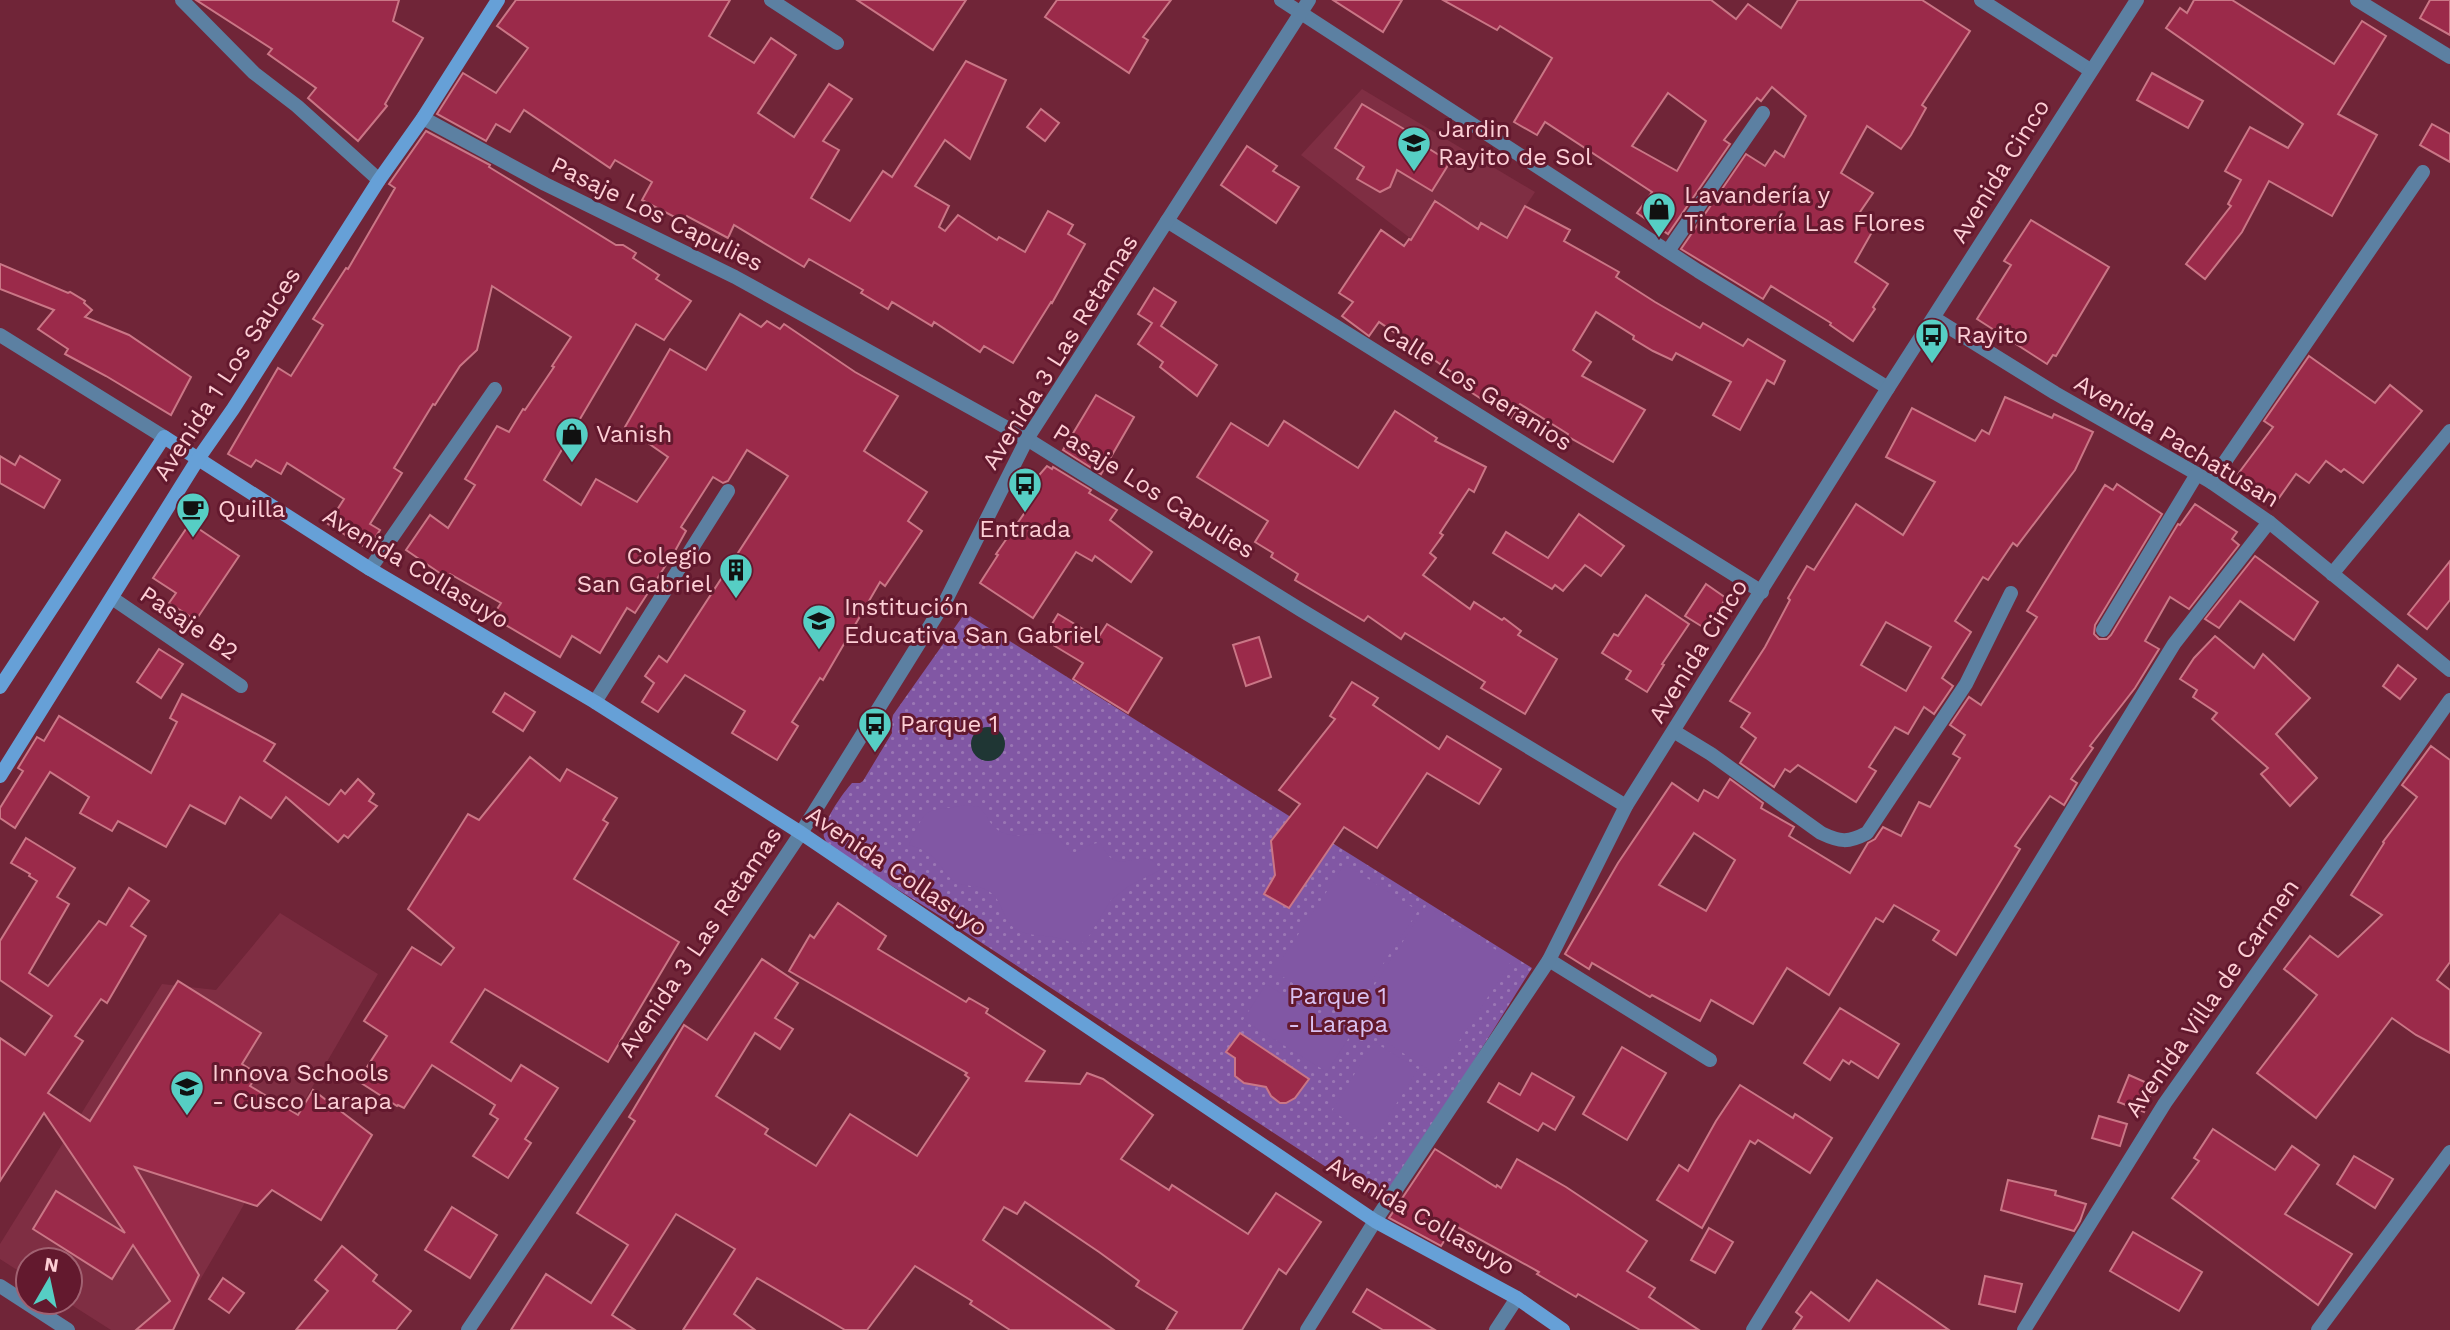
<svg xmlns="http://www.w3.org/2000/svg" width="2450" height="1330" viewBox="0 0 2450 1330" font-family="'Work Sans',sans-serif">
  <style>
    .built { fill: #7f2e43 }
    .park { fill: url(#park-dots) }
    .pitch { fill: #8157a4 }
    .water { fill: #1f3634 }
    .building { fill: #9b2a4a; stroke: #ca7686; stroke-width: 2; fill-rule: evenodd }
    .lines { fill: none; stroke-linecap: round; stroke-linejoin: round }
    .street { stroke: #5c80a2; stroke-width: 14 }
    .secondary { stroke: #66a0d7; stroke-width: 14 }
    .labels { text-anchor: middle; stroke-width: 6; stroke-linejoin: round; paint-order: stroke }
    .poi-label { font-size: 24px; fill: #fdced5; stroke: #63192e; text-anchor: start }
    .street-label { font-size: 24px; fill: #fdced5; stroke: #63192e }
    .park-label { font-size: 24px; fill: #dac1f2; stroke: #63192e }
  </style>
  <defs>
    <pattern id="park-dots" width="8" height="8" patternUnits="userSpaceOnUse" patternTransform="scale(1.75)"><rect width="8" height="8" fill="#8157a4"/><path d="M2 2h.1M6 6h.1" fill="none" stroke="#9a76b4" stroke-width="1.8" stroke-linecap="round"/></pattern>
  </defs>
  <rect width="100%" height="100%" fill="#702538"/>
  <g class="built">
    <polygon points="1362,89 1535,192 1473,286 1301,155"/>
    <polygon points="280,913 378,974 171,1330 111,1330 67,1302 70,1302 70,1260 28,1260 28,1277 0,1259 0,1244 162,984 216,990"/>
  </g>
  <path class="park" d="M 965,613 L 1532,968 L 1412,1160 L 1383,1195 L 1377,1196 L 1363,1191 L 945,919 L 834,850 C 830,846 826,843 824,837 C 821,823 843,793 852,783 L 860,783 L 863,781 L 892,733 L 891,724 L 893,715 Z"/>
  <g class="pitch">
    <path d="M 966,805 L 979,807 C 985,813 988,820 993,826 C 1011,844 1035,830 1055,834 L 1071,853 C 1083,852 1086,843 1100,843 C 1105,848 1106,856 1114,860 C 1128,867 1148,847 1160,870 L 1129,886 L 1111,900 L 1086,941 L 1076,946 C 1058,932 1038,939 1019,931 C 1002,923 1004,902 990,892 C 980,884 965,888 954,881 C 946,876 943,868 937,861 C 929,852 920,848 909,845 C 928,803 924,813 966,805 Z"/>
    <polygon points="1345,864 1418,911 1347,1018 1274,971"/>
    <polygon points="1426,906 1512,960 1437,1075 1352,1020"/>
    <polygon points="1266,984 1350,1036 1327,1072 1243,1020"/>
    <polygon points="1374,1042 1418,1069 1375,1138 1332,1111"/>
  </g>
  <circle class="water" cx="988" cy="744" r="17"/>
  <g class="building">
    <polygon points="196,0 399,0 393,21 423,38 385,104 387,106 358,141 308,98 316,88 268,54 272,49"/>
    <polygon points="516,0 730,0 709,36 754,63 771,38 796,55 758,113 794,137 829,84 852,99 823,141 839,150 811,198 850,221 883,171 892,177 966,61 1006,80 970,159 945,140 915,186 949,206 939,227 945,231 958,215 997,240 999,237 1025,252 1048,211 1073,225 1068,234 1085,244 1052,303 1051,302 1013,363 984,346 980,352 934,322 932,326 892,302 888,309 861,293 863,290 809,259 804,267 734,225 728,238 687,216 684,222 642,200 652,182 615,160 610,168 524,110 510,132 496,124 486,141 437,114 463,73 496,93 528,48 497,26"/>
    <polygon points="857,0 966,0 933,50"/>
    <polygon points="1057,0 1171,0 1143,37 1148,40 1129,73 1045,17"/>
    <polygon points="1333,0 1402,0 1383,32"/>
    <path d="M 1443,0 L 1711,0 L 1736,19 L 1748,4 L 1781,28 L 1798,0 L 1922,0 L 1970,31 L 1922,105 L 1926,108 L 1911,135 L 1901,149 L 1867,126 L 1841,173 L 1873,193 L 1858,215 L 1876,225 L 1855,262 L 1888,284 L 1873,307 L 1875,309 L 1853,341 L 1830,325 L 1831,323 L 1771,286 L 1763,299 L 1681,249 L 1746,154 L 1765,166 L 1775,151 L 1784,157 L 1806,116 L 1772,87 L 1761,101 L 1757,98 L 1724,140 L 1730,144 L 1668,234 L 1637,213 L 1652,192 L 1545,122 L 1537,135 L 1514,122 L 1552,58 L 1500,26 L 1497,30 ZM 1668,93 L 1706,121 L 1677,171 L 1632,146 Z"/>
    <polygon points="2194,0 2232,0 2334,64 2362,21 2386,36 2338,114 2377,135 2332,216 2269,181 2242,232 2205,279 2186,264 2231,206 2228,204 2241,180 2225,171 2250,127 2288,148 2303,124 2166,28 2180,8 2187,13"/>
    <polygon points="2430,0 2450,0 2450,35 2420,18"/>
    <polygon points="2152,73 2203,101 2188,128 2137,100"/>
    <polygon points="1362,104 1414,135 1412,138 1450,162 1432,191 1397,170 1390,187 1380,192 1357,179 1364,167 1335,148"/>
    <polygon points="1041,109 1059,123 1045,141 1027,127"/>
    <polygon points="2432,124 2450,134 2450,162 2420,145"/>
    <polygon points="426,131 490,165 489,167 616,245 623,245 636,253 633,258 659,275 656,279 691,301 664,340 636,324 544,480 581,505 596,479 637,502 668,457 625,427 670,349 706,370 740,314 761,327 767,321 780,329 784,324 855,372 898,396 864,451 927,492 908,521 922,531 885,586 880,582 823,680 820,678 792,722 798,726 777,760 732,733 745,711 685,675 658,712 642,702 654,683 645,676 659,656 667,662 788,476 747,450 728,481 723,483 713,477 681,527 686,531 675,551 635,613 627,608 600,653 572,636 560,657 492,617 501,603 450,574 447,578 406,550 430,515 448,528 475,485 465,479 497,426 509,432 523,409 525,410 554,367 552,366 571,337 492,286 477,350 460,366 435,405 433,404 394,468 402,473 370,524 380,530 368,549 328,524 344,499 287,463 281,474 256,460 251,467 228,454 278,368 291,376 323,325 313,319 346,268 348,269 395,188 389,184"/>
    <polygon points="1247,146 1277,166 1273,171 1299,187 1276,223 1221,185"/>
    <polygon points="1435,201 1478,229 1481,223 1507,238 1525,206 1570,230 1564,241 1619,272 1616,277 1655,302 1700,328 1703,323 1743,346 1748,339 1785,361 1774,384 1767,380 1740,430 1713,415 1731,382 1676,353 1672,360 1653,351 1633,339 1634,336 1596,312 1573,350 1591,362 1582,376 1645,410 1613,462 1567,436 1568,434 1520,404 1511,418 1466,389 1469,384 1379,322 1369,336 1342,316 1353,302 1339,293 1381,230 1404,246 1409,239 1411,240"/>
    <polygon points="2031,220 2109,267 2056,356 2053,355 2047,364 1977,319 2011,265 2004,261"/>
    <polygon points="0,264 68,293 70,292 85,301 84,303 92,310 85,317 129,335 191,377 171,415 106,376 65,354 68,349 38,329 54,310 0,289"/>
    <polygon points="1154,288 1176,302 1161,326 1217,365 1197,396 1160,367 1163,362 1138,344 1152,323 1138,314"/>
    <polygon points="2309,356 2375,403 2390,385 2422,411 2363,483 2344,469 2341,472 2326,461 2309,483 2296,474 2276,502 2238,474 2273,427 2264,421"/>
    <polygon points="1096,395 1134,417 1101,474 1063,450"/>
    <path d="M 2005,397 L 2052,418 L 2054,414 L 2093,432 L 2075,470 L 2017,546 L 2013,543 L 1988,580 L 1983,577 L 1955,621 L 1971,632 L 1942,678 L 1953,686 L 1934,714 L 1924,707 L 1908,734 L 1895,727 L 1869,767 L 1876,771 L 1856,802 L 1798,765 L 1790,772 L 1785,769 L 1774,787 L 1740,763 L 1756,738 L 1741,727 L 1750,713 L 1730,701 L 1765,647 L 1790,600 L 1788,598 L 1807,566 L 1814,570 L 1856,504 L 1903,535 L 1935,482 L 1886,457 L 1912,408 L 1975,441 L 1982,430 L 1989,434 ZM 1886,622 L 1931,647 L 1906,691 L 1861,665 Z"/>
    <polygon points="1395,411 1437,438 1435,441 1486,467 1474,492 1469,489 1440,533 1443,535 1430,553 1436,558 1423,575 1470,609 1474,602 1502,620 1504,618 1521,631 1518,635 1557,659 1525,714 1481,688 1485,682 1405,633 1401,639 1368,616 1364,621 1295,580 1298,574 1271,557 1273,553 1255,542 1268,521 1197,477 1231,423 1268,446 1284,421 1358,468"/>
    <polygon points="0,456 15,465 20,456 60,480 44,508 0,483"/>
    <polygon points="1047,466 1052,469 1053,467 1091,490 1089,493 1117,510 1110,520 1152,552 1131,582 1095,556 1092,561 1076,552 1033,618 980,583 998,555 996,554 1030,505 1019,498"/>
    <path d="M 2117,484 L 2162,514 L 2095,625 L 2094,634 L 2099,639 L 2107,639 L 2111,635 L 2178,524 L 2180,525 L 2195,504 L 2237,532 L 2232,539 L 2239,545 L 2189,609 L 2170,597 L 2145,641 L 2159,649 L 2135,688 L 2090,746 L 2093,748 L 2071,779 L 2077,783 L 2064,805 L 2050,796 L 2015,846 L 2020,849 L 1956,955 L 1933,940 L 1939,931 L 1894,905 L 1883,922 L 1876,918 L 1829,995 L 1787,968 L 1753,1024 L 1711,1000 L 1700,1021 L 1652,995 L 1650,997 L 1592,963 L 1589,969 L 1565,954 L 1618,863 L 1672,783 L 1698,801 L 1704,790 L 1718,798 L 1730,779 L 1763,803 L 1761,808 L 1794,827 L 1789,836 L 1850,873 L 1868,843 L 1875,839 L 1883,827 L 1901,836 L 1919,802 L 1930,807 L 1960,758 L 1953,754 L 1965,735 L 1950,725 L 1969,697 L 1981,705 L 2037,617 L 2027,611 L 2105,485 L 2113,490 ZM 1694,833 L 1735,860 L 1706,911 L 1659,885 Z"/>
    <polygon points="1579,514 1624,546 1601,576 1585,565 1563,591 1555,585 1552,589 1493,553 1506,532 1548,558"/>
    <polygon points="190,523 239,556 196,620 169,603 176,593 153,578"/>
    <polygon points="2255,556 2318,602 2294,640 2240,601 2219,628 2205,619"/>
    <polygon points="2450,561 2450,600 2427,629 2408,614"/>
    <polygon points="1706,584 1726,598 1706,629 1685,616"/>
    <polygon points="1646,595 1689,624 1662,664 1664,665 1647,692 1626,679 1631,671 1602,653 1614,634 1618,636"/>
    <polygon points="1058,614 1098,638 1107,624 1162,658 1128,713 1073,679 1083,663 1043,639"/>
    <polygon points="2215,636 2254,668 2263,654 2310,698 2276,734 2317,778 2290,806 2261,774 2268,768 2212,719 2217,713 2193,697 2197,690 2180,679 2194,658"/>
    <polygon points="1259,637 1271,677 1246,686 1233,645"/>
    <polygon points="159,649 183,664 161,698 137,682"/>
    <polygon points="2398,665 2416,679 2400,699 2383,686"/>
    <polygon points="1352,682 1378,698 1373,705 1439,749 1447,736 1501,769 1479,804 1427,773 1377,848 1344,827 1289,908 1264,894 1275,875 1271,841 1300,804 1279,790 1335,719 1330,716"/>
    <polygon points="505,693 535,712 523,731 493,712"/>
    <polygon points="182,694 275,744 264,761 329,805 341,790 345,794 358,779 374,794 369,801 377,806 348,838 344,835 338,842 286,797 271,818 240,797 225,824 190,805 166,847 118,821 112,831 80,813 89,797 50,772 15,828 0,818 0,808 23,771 18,768 37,737 44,741 59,716 151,773 177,722 170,718"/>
    <polygon points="2431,746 2450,760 2450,962 2437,980 2450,990 2450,1053 2416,1035 2392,1018 2316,1118 2257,1073 2317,995 2284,969 2310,936 2338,957 2382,915 2351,895 2384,843 2383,842 2417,797 2402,785"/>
    <polygon points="530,757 560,781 567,769 617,798 603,820 608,823 574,879 679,942 608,1062 485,989 451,1042 511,1081 521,1065 558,1088 525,1139 531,1143 508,1178 473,1156 498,1119 490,1114 495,1105 432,1065 404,1108 398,1105 397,1106 358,1081 387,1036 364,1021 412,947 441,965 454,948 408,909 468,814 479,820"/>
    <polygon points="26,838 75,868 57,897 69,904 29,973 48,986 99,921 106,925 129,888 149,901 131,926 146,936 107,1003 101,999 75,1036 83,1041 48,1093 90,1121 178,981 261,1033 242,1064 258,1074 250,1086 298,1115 313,1090 372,1135 321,1220 272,1190 257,1206 135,1167 199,1275 173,1330 136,1330 170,1301 133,1245 112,1279 33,1229 56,1191 125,1233 44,1113 0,1181 0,1038 25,1055 52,1016 0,980 0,941 37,881 29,876 30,874 11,863"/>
    <polygon points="838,903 886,936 878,949 966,1002 969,998 988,1009 986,1013 1045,1051 1026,1081 1080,1084 1087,1073 1103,1079 1153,1115 1121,1159 1169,1190 1172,1185 1248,1234 1276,1193 1321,1222 1286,1274 1279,1269 1242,1330 1166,1330 1177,1312 1136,1286 1139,1281 1099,1252 1025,1202 1017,1214 1004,1207 983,1240 1114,1330 1010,1330 970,1304 972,1301 915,1266 867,1330 845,1330 757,1278 734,1314 755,1330 683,1330 735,1249 676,1214 612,1315 635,1330 511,1330 546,1274 591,1303 628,1245 577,1213 635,1121 629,1117 684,1025 707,1040 762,959 798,983 775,1018 793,1029 780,1049 755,1033 716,1096 768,1129 765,1134 816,1166 850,1114 917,1156 969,1078 965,1075 967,1073 789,971 810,935 814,938"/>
    <polygon points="1840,1008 1899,1044 1878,1078 1851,1061 1849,1064 1843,1060 1830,1080 1804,1063"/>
    <polygon points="1240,1033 1309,1079 1295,1098 1286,1103 1280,1103 1271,1096 1266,1087 1244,1083 1235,1076 1235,1058 1226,1052"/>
    <polygon points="1622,1047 1666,1073 1627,1140 1583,1114"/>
    <polygon points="1532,1073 1574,1097 1555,1130 1543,1123 1538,1131 1488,1102 1499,1083 1520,1095"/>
    <polygon points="2129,1075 2154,1086 2144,1112 2118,1102"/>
    <polygon points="1740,1085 1793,1118 1795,1114 1832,1138 1810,1173 1758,1140 1755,1144 1750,1141 1702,1228 1657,1200 1679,1165 1688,1171 1716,1121"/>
    <polygon points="2099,1116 2127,1124 2120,1146 2092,1138"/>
    <polygon points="2213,1129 2275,1170 2292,1146 2319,1165 2285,1214 2352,1254 2318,1305 2172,1198 2199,1161 2194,1158"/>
    <polygon points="1435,1149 1496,1187 1497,1185 1501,1188 1517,1159 1566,1187 1647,1241 1627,1271 1655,1288 1649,1297 1699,1330 1640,1330 1578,1294 1576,1297 1537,1274 1539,1272 1454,1225 1441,1246 1389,1218"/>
    <polygon points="2354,1156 2393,1179 2375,1208 2337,1184"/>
    <polygon points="2008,1180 2056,1191 2055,1195 2086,1204 2080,1221 2074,1231 2001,1210"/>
    <polygon points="452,1207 497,1235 470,1278 425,1250"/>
    <polygon points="1709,1228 1733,1242 1715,1273 1691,1260"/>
    <polygon points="2133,1232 2202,1272 2179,1311 2110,1271"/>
    <polygon points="342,1246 377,1275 373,1281 411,1311 396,1330 296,1330 328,1291 315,1280"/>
    <polygon points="1985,1276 2022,1284 2015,1312 1979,1304"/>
    <polygon points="223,1278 244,1293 229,1313 209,1299"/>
    <polygon points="1877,1280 1949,1330 1793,1330 1802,1317 1796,1312 1811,1292 1849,1321"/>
    <polygon points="1367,1289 1435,1330 1383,1330 1353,1312"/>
  </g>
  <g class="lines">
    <g class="street">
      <polyline points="182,0 254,73 297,106 379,180"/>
      <polyline points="771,0 837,43"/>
      <polyline points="1281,0 1698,271 1888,388"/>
      <polyline points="1981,0 2090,70"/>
      <polyline points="2357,0 2450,57"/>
      <polyline points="423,118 545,184 735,277 1027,439 1301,610 1626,806"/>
      <polyline points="1167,221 1762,592"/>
      <polyline points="1668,251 1763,113"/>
      <polyline points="1934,318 2055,393 2211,482 2269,522 2450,670"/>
      <polyline points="0,335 164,437"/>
      <polyline points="2211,482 2423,172"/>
      <polyline points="370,569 495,389"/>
      <polyline points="2332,574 2450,431"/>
      <polyline points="112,598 241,686"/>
      <polyline points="2103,630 2197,474"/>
      <polyline points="595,702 728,491"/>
      <path d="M 1675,732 L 1711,754 L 1821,833 C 1840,842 1848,843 1867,833 L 1966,684 L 2011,593"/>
      <polyline points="1549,960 1710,1060"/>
      <polyline points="0,1286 68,1330"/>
      <polyline points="468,1330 801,833 946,600 1027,439 1309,0"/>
      <polyline points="1307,1330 1375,1221 1549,960 1626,806 1888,388 2137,0"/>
      <polyline points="1496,1330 1517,1298"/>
      <polyline points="1753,1330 2174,644 2269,522"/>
      <polyline points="2024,1330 2165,1103 2450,700"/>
      <polyline points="2318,1330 2450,1152"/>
    </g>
    <g class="secondary">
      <polyline points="0,687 164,437 370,569 595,702 801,833 1375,1221 1517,1298 1563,1330"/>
      <polyline points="0,776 198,459 233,409 379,180 423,118 498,0"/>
    </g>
  </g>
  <defs>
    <g id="school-pin" transform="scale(1.75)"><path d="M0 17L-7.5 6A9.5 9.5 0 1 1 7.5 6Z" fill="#56cec4" stroke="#63192e"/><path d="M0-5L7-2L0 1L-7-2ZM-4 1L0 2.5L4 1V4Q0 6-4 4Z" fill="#111"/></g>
    <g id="shop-pin" transform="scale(1.75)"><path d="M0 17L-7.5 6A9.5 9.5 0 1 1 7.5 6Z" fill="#56cec4" stroke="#63192e"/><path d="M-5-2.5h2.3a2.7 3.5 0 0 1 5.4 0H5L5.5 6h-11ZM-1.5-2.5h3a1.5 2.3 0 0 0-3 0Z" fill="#111"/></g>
    <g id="bus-pin" transform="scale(1.75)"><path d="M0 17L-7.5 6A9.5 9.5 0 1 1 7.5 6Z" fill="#56cec4" stroke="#63192e"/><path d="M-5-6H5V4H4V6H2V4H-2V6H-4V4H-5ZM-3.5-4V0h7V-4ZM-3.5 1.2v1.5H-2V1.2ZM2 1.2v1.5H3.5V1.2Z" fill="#111"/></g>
    <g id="cafe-pin" transform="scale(1.75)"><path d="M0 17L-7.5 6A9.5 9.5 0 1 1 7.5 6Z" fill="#56cec4" stroke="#63192e"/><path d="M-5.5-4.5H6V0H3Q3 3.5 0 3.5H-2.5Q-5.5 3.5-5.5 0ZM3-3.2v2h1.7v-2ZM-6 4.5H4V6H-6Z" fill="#111"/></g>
    <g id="building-pin" transform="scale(1.75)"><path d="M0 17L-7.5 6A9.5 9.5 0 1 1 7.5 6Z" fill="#56cec4" stroke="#63192e"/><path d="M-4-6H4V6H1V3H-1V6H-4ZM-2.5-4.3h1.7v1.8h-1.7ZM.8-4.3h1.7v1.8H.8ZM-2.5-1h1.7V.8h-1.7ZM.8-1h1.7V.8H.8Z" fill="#111"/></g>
  </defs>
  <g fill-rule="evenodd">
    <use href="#school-pin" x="1414" y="143"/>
    <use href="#shop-pin" x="1659" y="209"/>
    <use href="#bus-pin" x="1932" y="335"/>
    <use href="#shop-pin" x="572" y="434"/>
    <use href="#bus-pin" x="1025" y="484"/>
    <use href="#cafe-pin" x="193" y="509"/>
    <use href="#building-pin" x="736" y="570"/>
    <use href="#school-pin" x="819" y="621"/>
    <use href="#bus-pin" x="875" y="724"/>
    <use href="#school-pin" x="187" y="1087"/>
  </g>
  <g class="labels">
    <g class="poi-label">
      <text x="1438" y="137">Jardin<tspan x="1438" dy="28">Rayito de Sol</tspan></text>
      <text x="1684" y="203">Lavandería y<tspan x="1684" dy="28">Tintorería Las Flores</tspan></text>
      <text x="1956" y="343">Rayito</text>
      <text x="596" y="442">Vanish</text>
      <text x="218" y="517">Quilla</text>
      <text x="1025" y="537" text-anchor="middle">Entrada</text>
      <text x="712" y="564" text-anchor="end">Colegio<tspan x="712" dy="28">San Gabriel</tspan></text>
      <text x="844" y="615">Institución<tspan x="844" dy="28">Educativa San Gabriel</tspan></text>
      <text x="900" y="732">Parque 1</text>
      <text x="212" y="1081">Innova Schools<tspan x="212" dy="28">- Cusco Larapa</tspan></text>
    </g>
    <g class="street-label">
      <text transform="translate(2000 171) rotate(-58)" y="8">Avenida Cinco</text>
      <text transform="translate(657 214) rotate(26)" y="8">Pasaje Los Capulies</text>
      <text transform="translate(1060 352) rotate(-58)" y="8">Avenida 3 Las Retamas</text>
      <text transform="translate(227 374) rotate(-57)" y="8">Avenida 1 Los Sauces</text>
      <text transform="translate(1477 387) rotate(32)" y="8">Calle Los Geranios</text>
      <text transform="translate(2177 441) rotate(31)" y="8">Avenida Pachatusan</text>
      <text transform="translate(1154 491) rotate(32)" y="8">Pasaje Los Capulies</text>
      <text transform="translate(416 568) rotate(31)" y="8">Avenida Collasuyo</text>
      <text transform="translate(189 623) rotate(34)" y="8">Pasaje B2</text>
      <text transform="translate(1698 651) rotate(-58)" y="8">Avenida Cinco</text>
      <text transform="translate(897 871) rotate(34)" y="8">Avenida Collasuyo</text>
      <text transform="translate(700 942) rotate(-56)" y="8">Avenida 3 Las Retamas</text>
      <text transform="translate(2212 998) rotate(-55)" y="8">Avenida Villa de Carmen</text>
      <text transform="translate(1421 1216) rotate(30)" y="8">Avenida Collasuyo</text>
    </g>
    <g class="park-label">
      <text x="1338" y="1004">Parque 1<tspan x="1338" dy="28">- Larapa</tspan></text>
    </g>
  </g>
  <g transform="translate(49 1281) rotate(9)"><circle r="33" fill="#63192e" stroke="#a16171" stroke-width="2"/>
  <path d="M0-5L12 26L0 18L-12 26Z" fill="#56cec4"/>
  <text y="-10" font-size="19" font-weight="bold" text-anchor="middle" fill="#fdced5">N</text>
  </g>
</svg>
